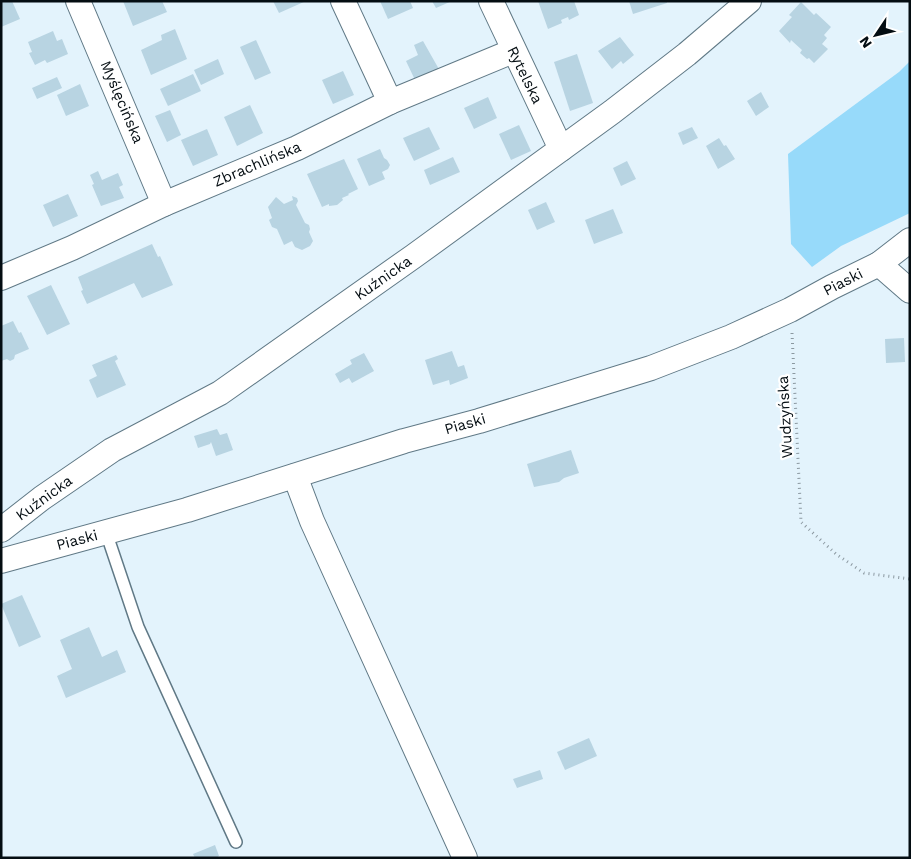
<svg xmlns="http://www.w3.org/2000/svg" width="911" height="859" viewBox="0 0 911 859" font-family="'Work Sans',sans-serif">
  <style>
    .green { fill: #97dafa }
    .building { fill: #b8d4e2 }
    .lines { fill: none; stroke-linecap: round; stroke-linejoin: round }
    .lane-casing { stroke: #607986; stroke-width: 14 }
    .street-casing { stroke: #607986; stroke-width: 26 }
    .path { stroke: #8b98a0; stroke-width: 3; stroke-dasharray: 1 4; stroke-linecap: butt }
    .lane { stroke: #fff; stroke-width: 11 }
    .street { stroke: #fff; stroke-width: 24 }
    .labels { text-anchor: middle; stroke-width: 4.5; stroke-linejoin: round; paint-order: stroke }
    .street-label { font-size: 15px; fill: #040d12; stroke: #fff }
  </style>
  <rect width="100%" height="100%" fill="#e3f3fc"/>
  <polygon class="green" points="910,61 910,213 841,246 812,267 791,244 788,154 899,72"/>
  <g class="building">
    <polygon points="1,1 12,1 20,19 1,27"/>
    <polygon points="123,1 162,1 167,12 133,26"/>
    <polygon points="273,1 306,1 279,13"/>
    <polygon points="380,1 410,1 413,8 388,19"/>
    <polygon points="432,1 452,1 436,8"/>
    <polygon points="538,1 574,1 579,15 569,20 568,17 561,20 562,23 548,29"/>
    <polygon points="629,1 667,1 667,3 633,14"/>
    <polygon points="801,2 814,15 816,13 831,27 824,35 827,38 822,44 828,49 814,63 809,58 807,59 800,53 802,50 791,40 790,43 779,31 792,17 789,15"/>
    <polygon points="175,29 187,59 151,75 141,50 162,40 161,35"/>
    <polygon points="53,31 57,41 62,39 68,54 47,63 45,60 35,65 29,53 32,52 28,42"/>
    <polygon points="620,37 634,55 623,64 621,61 612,69 598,51"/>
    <polygon points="256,40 271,73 255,80 240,47"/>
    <polygon points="423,41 440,71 415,80 406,61 418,55 414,45"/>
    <polygon points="577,54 593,103 570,111 554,62"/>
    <polygon points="218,59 224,74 201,85 194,70"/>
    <polygon points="343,71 354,95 333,104 322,80"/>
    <polygon points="193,74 201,91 168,106 160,89"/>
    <polygon points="57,77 62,88 37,99 32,88"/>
    <polygon points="80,84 89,106 66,116 57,95"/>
    <polygon points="761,92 769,107 756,116 747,101"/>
    <polygon points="488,97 497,118 474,129 464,108"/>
    <polygon points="250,105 263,133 237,146 224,117"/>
    <polygon points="170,110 181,135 167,142 155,116"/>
    <polygon points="519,125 531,151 511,160 499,134"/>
    <polygon points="429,127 440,149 414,161 403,138"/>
    <polygon points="692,127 698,138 683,145 678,133"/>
    <polygon points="207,129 218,155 193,166 181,140"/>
    <polygon points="719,138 724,146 726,145 735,159 718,169 706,146"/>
    <polygon points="380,149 384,158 387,160 390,165 388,169 382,172 385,179 369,186 357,159"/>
    <polygon points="453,157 460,172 430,185 424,170"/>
    <polygon points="344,159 358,189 348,194 349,195 342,198 343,200 337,205 329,206 329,204 322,207 307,174"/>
    <polygon points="627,161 636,179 621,186 613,168"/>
    <polygon points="98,171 102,180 118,173 123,185 119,187 124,198 101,206 92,185 94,184 90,175"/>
    <polygon points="68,194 78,216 53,227 43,205"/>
    <polygon points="292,196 297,198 298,201 296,205 305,223 309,225 310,229 309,232 313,241 310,246 302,250 295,247 292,241 284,245 277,229 272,227 269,220 272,218 268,207 276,197 284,204 293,200"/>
    <polygon points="546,202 555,222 537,230 528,210"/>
    <polygon points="613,209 623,233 594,244 585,220"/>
    <polygon points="152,244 158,257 160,256 173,285 142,298 134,283 87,304 81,291 83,290 78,277"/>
    <polygon points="51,285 70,324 47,335 27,296"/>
    <polygon points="13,321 19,333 21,332 29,349 15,355 14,359 10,361 7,359 1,361 1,326"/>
    <polygon points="904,338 905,362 886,363 885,339"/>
    <polygon points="452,351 458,367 464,365 468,378 450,385 449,380 433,385 425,360"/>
    <polygon points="364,353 374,371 352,383 349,378 340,383 335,374 352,364 350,360"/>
    <polygon points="116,355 118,359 115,361 126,385 97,398 89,380 97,376 92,365"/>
    <polygon points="217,429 220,435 227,433 233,450 216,456 211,442 210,444 198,448 194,436"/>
    <polygon points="571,450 579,473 564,478 559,482 534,487 527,464"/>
    <polygon points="22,595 41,637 19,647 1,604"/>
    <polygon points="89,627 102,657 117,650 126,672 66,698 57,676 72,669 60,640"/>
    <polygon points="589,738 597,756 565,770 557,752"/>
    <polygon points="540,770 543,779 517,788 513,779"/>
    <polygon points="215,845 219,856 216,858 195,858 193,854"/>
  </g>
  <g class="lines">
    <g class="lane-casing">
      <polyline id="lane" points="106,532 138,627 236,842"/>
    </g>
    <g class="street-casing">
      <g id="street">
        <polyline points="78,1 164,204"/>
        <polyline points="343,1 390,102"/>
        <polyline points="491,1 561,149"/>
        <polyline points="879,264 910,291"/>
        <polyline points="1,278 72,248 164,204 297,148 390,102 513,51"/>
        <polyline points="295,476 312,521 465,858"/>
        <polyline points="1,530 42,498 112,450 220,393 414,256 612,112 687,54 749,1"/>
        <polyline points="1,561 187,510 404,441 479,421 651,368 731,337 790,310 832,287 879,264 910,240"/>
      </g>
    </g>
    <polyline class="path" points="792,333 801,522 836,554 864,573 910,579"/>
    <use href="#lane" class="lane"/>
    <use href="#street" class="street"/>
  </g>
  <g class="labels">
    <g class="street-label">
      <text transform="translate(525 75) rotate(64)" y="5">Rytelska</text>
      <text transform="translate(122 102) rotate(67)" y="5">Myślęcińska</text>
      <text transform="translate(257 164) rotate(-23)" y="5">Zbrachlińska</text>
      <text transform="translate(383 278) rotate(-35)" y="5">Kuźnicka</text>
      <text transform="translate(843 282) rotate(-27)" y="5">Piaski</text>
      <text transform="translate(785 417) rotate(-93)" y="5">Wudzyńska</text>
      <text transform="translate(465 424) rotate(-16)" y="5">Piaski</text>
      <text transform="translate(44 498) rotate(-36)" y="5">Kuźnicka</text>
      <text transform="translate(77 540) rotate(-15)" y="5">Piaski</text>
    </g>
  </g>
  <rect width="911" height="859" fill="none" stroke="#040d12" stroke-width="5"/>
  <g transform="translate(876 35) rotate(235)" stroke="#ffffff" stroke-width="4" paint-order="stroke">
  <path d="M0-4L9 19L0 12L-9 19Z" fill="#040d12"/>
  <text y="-8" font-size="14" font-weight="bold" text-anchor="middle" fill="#040d12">N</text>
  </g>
</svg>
